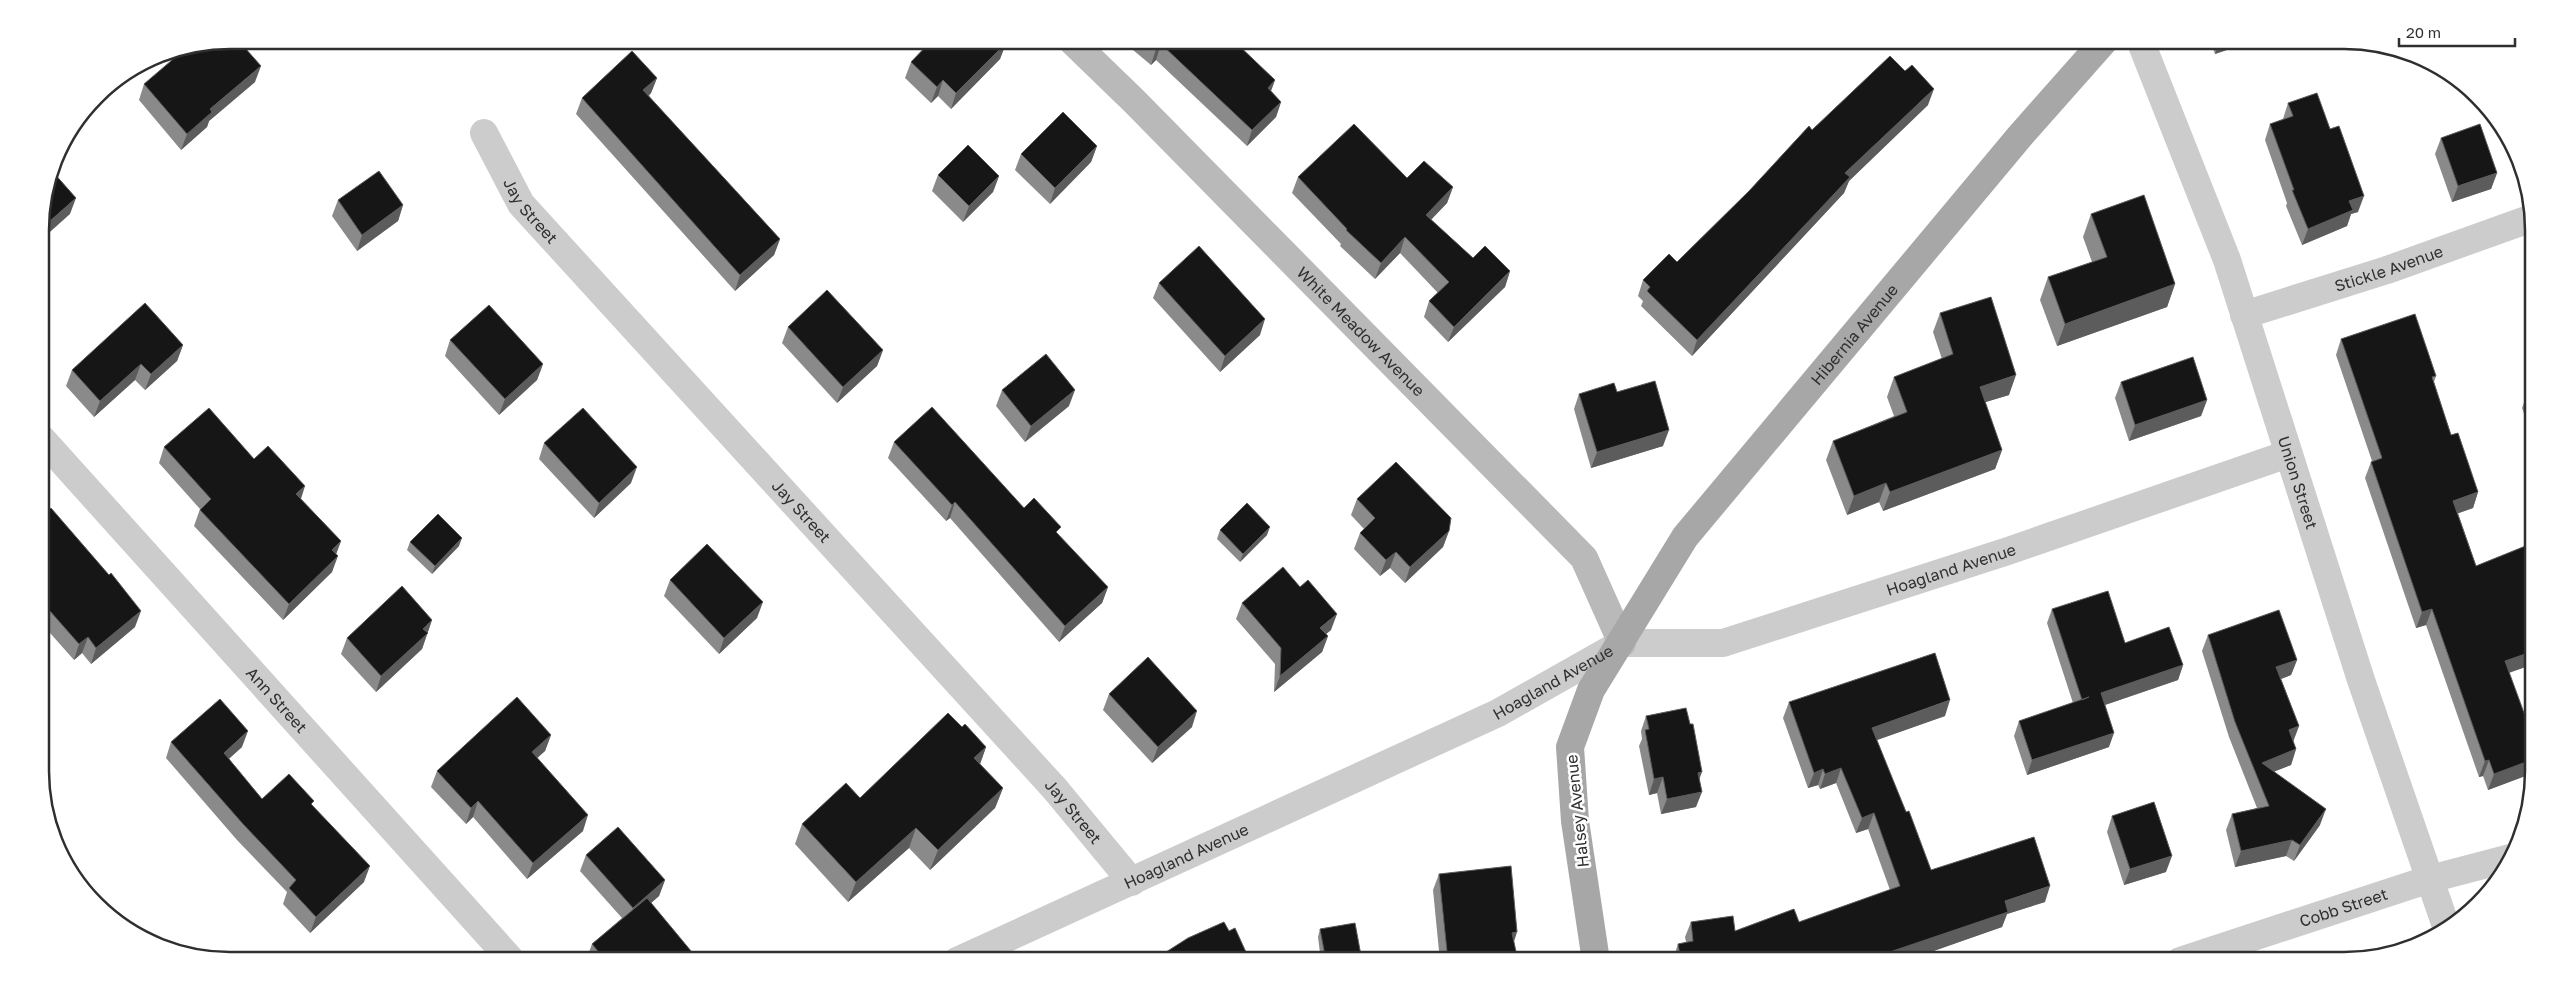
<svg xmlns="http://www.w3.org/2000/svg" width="2574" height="1001" viewBox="0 0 2574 1001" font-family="'Golos Text',sans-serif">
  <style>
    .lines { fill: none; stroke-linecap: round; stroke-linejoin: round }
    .street { stroke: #ccc; stroke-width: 28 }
    .secondary { stroke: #b9b9b9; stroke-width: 28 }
    .primary { stroke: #a7a7a7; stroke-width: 28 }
    .wall { fill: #8a8a8a }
    .shaded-wall { fill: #5c5c5c }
    .building { fill: #161616; stroke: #5c5c5c }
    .labels { text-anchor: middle; stroke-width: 5; stroke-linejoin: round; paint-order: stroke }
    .street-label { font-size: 16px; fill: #2f2f2f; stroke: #fff }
    .rim { fill: none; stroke: #2f2f2f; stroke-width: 2.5 }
  </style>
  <rect width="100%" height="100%" fill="#fff"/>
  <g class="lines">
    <g class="street">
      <path id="s1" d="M 2140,40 L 2227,260 L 2361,680 L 2447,929"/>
      <path id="s2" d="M 484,133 L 521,204 L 1055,789 L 1132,882"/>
      <path id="s3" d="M 2244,315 L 2387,270 L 2532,218"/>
      <path id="s4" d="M 42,439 L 512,961"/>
      <path id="s5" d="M 957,961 L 1498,713 L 1622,643 L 1723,643 L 2008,551 L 2288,454"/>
      <path id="s6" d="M 2180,961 L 2430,879 L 2510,858"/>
    </g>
    <path class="secondary" id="s7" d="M 1071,40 L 1134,101 L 1584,558 L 1622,643"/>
    <path class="primary" id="s8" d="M 1596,961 L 1575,821 L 1570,747 L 1591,690 L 1685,537 L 2020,136 L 2105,40"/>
  </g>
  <g class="wall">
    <polygon points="1129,40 1233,40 1275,80 1271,91 1281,102 1276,117 1247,146 1156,60 1151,65 1127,45"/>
    <polygon points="2210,40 2256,40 2215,54"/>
    <polygon points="1006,43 1000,59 951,109 938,96 931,103 905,78 911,62"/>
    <polygon points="657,78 651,93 649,96 780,239 774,255 735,291 576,114 582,98"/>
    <polygon points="255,82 209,121 207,127 181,150 139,100 144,84"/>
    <polygon points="2288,103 2358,212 2351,214 2347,226 2302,245 2286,206 2287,203 2265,140 2270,124 2283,119"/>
    <polygon points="1928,105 1849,181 1844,193 1692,356 1641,306 1643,301 1638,296 1643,280 1677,262 1812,130"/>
    <polygon points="2441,138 2497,173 2491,189 2452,202 2435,154"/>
    <polygon points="1097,146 1091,162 1050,204 1015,170 1021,154"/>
    <polygon points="938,175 999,176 993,192 963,222 932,191"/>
    <polygon points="1298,177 1407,178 1453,187 1447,203 1431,220 1473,258 1510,271 1505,287 1448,342 1424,317 1429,301 1438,293 1400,253 1375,279 1340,246 1341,244 1292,193"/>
    <polygon points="338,200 403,205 398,221 357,251 332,216"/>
    <polygon points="2091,214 2175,284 2167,307 2057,346 2040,300 2048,277 2092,262 2083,237"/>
    <polygon points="1159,283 1260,335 1220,372 1153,298"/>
    <polygon points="1940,313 2009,395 1985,402 2002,450 1995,469 1883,511 1879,502 1847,515 1826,460 1833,441 1894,416 1887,397 1894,377 1942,359 1933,332"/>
    <polygon points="788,327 883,350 877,366 837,403 782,343"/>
    <polygon points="2341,339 2436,376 2434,382 2451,435 2478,492 2473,508 2458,513 2476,566 2533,543 2533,598 2530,599 2534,611 2534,664 2509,673 2527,721 2534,719 2534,765 2531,766 2528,775 2488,790 2483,776 2479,777 2426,625 2416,628 2365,478 2371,462 2372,461 2336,355"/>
    <polygon points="450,340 543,364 537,380 499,415 445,356"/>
    <polygon points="183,345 177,361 145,390 135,380 94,417 66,386 72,370"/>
    <polygon points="2121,382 2207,400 2201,416 2129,441 2115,398"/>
    <polygon points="1002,390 1069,406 1025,442 996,406"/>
    <polygon points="1617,392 1663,446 1591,468 1574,409 1579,394"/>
    <polygon points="2533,397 2533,438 2522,408 2525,400"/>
    <polygon points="894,442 1024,508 1108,587 1102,603 1059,642 950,518 946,521 888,458"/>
    <polygon points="544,443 631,483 594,518 539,459"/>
    <polygon points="164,447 254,459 301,499 341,541 336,554 332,572 283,620 194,526 200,509 159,463"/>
    <polygon points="1357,499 1449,531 1443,547 1405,583 1390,568 1380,576 1354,549 1360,533 1364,529 1351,515"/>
    <polygon points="42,516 109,575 135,627 91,664 82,653 74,660 43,625"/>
    <polygon points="1220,530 1267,535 1240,562 1217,539"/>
    <polygon points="410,542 459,546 432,574 407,550"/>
    <polygon points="670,580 757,618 719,654 664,596"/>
    <polygon points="1242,603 1331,630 1326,634 1328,636 1322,652 1274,692 1275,664 1236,619"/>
    <polygon points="2052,609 2125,643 2183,665 2178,680 2105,705 2109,747 2027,775 2014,736 2019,721 2073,703 2047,623"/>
    <polygon points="432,620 422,649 376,692 341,654 347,638"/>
    <polygon points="2208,635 2297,660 2291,675 2281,679 2299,726 2293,741 2296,749 2291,765 2274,771 2320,825 2294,861 2286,856 2235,867 2226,830 2232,814 2257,808 2229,737 2202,651"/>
    <polygon points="1109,694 1192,727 1152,763 1103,710"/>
    <polygon points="1789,702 1945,716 1876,740 1931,870 2045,902 2007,914 2002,927 1905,961 1673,961 1673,959 1678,944 1686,942 1685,937 1691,922 1735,931 1799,922 1890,890 1868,829 1856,833 1836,783 1820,789 1818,785 1808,788 1783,718"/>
    <polygon points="1646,716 1699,780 1696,807 1661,814 1657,793 1649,795 1639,746 1642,739 1641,731"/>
    <polygon points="962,727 986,747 980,764 1003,788 995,808 930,870 909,848 848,902 795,844 802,824 860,798"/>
    <polygon points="551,735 545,751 537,758 583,831 527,879 473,817 466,824 431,787 437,771"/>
    <polygon points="171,742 242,747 229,759 262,799 312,805 364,882 310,933 283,904 287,892 237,840 166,758"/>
    <polygon points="2112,816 2166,872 2124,885 2107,832"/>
    <polygon points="586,855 665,880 659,896 651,903 695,961 587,961 586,960 592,944 622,918 580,871"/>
    <polygon points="1439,874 1514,942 1518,961 1440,961 1433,890"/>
    <polygon points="1320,929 1362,961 1321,961 1318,937"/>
  </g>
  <g class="shaded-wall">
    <polygon points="2220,40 2256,40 2215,54"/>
    <polygon points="1006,43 1000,59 951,109 956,93"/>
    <polygon points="1161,44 1156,60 1151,65 1156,49"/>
    <polygon points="261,66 255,82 209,121 207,127 181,150 187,134 210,109"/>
    <polygon points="657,78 651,93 637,106 643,90"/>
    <polygon points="943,80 938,96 931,103 937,87"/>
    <polygon points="1275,80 1269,96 1268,88"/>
    <polygon points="1934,89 1928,105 1849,181 1844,193 1692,356 1697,340 1845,173"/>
    <polygon points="1281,102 1276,117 1247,146 1252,130"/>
    <polygon points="1097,146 1091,162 1050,204 1055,188"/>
    <polygon points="2497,173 2491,189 2452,202 2458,186"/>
    <polygon points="999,176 993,192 963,222 969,206"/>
    <polygon points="1453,187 1447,203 1420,231 1426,215"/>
    <polygon points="2364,196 2358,212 2351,214 2347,226 2302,245 2308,229 2349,201"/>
    <polygon points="76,198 70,214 41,240 40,230"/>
    <polygon points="403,205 398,221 357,251 362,235"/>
    <polygon points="1405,237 1400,253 1375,279 1381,263"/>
    <polygon points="780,239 774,255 735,291 740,275"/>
    <polygon points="1510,271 1505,287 1448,342 1454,327"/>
    <polygon points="2175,284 2167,307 2057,346 2065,324"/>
    <polygon points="1265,319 1260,335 1220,372 1225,356"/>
    <polygon points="183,345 177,361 145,390 151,374"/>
    <polygon points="883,350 877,366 837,403 843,387"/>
    <polygon points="141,364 135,380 94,417 100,401"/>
    <polygon points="543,364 537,380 499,415 505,399"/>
    <polygon points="2016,375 2009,395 1973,406 1980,387"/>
    <polygon points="1075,390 1069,406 1025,442 1031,426"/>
    <polygon points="2207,400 2201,416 2129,441 2135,425"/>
    <polygon points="1669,430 1663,446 1591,468 1597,452"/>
    <polygon points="2002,450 1995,469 1883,511 1890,492"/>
    <polygon points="637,467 631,483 594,518 599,503"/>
    <polygon points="1886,483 1879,502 1847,515 1854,496"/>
    <polygon points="305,486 300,502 296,494"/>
    <polygon points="2478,492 2473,508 2448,517 2453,501"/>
    <polygon points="955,502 950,518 946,521 952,505"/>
    <polygon points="1270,527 1267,535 1240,562 1243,554"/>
    <polygon points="1449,531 1443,547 1405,583 1410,567"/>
    <polygon points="462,538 459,546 432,574 435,566"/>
    <polygon points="341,541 335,557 332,550"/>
    <polygon points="1396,552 1390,568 1380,576 1386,560"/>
    <polygon points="338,556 332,572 283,620 289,604"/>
    <polygon points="2533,584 2533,598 2520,603 2526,587"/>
    <polygon points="1108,587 1102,603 1059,642 1065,626"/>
    <polygon points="763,602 757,618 719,654 724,638"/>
    <polygon points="2432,609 2426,625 2416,628 2422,612"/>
    <polygon points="141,611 135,627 91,664 96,648"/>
    <polygon points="1337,614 1331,630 1314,644 1320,628"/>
    <polygon points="432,620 422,649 376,692 381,676 423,629"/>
    <polygon points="1328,636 1322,652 1274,692 1280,676"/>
    <polygon points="88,637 82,653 74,660 79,644"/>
    <polygon points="2534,651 2534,664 2499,676 2505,661"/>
    <polygon points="2297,660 2291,675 2270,683 2276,667"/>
    <polygon points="2183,665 2178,680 2096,708 2101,693"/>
    <polygon points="1950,700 1945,716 1866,744 1872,728"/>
    <polygon points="1197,711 1192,727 1152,763 1158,747"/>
    <polygon points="2299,726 2293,742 2289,730"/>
    <polygon points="248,731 242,747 218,768 224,753"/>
    <polygon points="2114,733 2109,747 2027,775 2032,760"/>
    <polygon points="551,735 545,751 526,768 532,752"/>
    <polygon points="986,747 979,767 974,758"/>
    <polygon points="2296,749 2291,765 2258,778 2262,763"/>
    <polygon points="2532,752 2534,752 2534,765 2531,766 2528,775 2488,790 2494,774"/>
    <polygon points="2489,760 2483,776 2479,777 2485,761"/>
    <polygon points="1841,768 1836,783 1820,789 1825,774"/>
    <polygon points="1823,769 1818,785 1808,788 1814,773"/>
    <polygon points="1702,772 1696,788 1698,773"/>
    <polygon points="1663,777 1657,793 1649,795 1654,779"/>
    <polygon points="1003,788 995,808 930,870 938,850"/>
    <polygon points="1702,792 1696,807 1661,814 1667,799"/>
    <polygon points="478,801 473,817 466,824 471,808"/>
    <polygon points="2326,809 2320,825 2294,861 2300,845"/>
    <polygon points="1874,813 1868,829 1856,833 1862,818"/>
    <polygon points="588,815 583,831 527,879 533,863"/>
    <polygon points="916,828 909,848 848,902 856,882"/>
    <polygon points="2292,840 2286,856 2235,867 2241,851"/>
    <polygon points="2172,856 2166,872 2124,885 2130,869"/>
    <polygon points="370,866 364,882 310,933 316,917"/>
    <polygon points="665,880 659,896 627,924 633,908"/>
    <polygon points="2050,886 2045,902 2007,914 2002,927 1905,961 1879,961 1881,955 2005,901"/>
    <polygon points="1517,932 1512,948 1512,933"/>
    <polygon points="1880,952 1877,961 1856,961"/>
  </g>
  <g class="building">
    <polygon points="229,40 238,40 261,66 210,109 212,112 187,134 144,84 185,49"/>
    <polygon points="932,40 1003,40 1006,43 956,93 943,80 937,87 911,62"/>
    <polygon points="1146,40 1233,40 1275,80 1268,88 1281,102 1252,130 1161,44 1156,49"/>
    <polygon points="632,51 657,78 643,90 780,239 740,275 582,98"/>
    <polygon points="1890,56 1905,71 1912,65 1934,89 1845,173 1850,177 1697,340 1647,291 1650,287 1643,280 1669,254 1677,262 1749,191 1809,126 1812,130"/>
    <polygon points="2317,93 2330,129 2339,126 2364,196 2349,201 2353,210 2308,229 2292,190 2294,190 2270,124 2293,116 2288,103"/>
    <polygon points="1063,112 1097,146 1055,188 1021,154"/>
    <polygon points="1354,124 1407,178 1424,161 1453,187 1426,215 1473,258 1485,246 1510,271 1454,327 1429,301 1449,282 1405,237 1381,263 1346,230 1347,229 1298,177"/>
    <polygon points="2480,124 2497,173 2458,186 2441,138"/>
    <polygon points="968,145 999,176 969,206 938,175"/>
    <polygon points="379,171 403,205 362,235 338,200"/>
    <polygon points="53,172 76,198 40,230 40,217"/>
    <polygon points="2144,195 2175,284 2065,324 2048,277 2107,257 2091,214"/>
    <polygon points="1199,246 1265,319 1225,356 1159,283"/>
    <polygon points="827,290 883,350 843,387 788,327"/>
    <polygon points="1991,297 2016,375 1980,387 2002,450 1890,492 1886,483 1854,496 1833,441 1907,412 1894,377 1953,354 1940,313"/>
    <polygon points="145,303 183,345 151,374 141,364 100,401 72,370"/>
    <polygon points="489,305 543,364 505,399 450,340"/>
    <polygon points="2415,314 2436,376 2432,377 2451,435 2458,433 2478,492 2453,501 2476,566 2533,543 2533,584 2526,587 2534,611 2534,651 2505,661 2527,721 2534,719 2534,752 2532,752 2534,759 2494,774 2489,760 2485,761 2432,609 2422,612 2371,462 2382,458 2341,339"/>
    <polygon points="1046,354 1075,390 1031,426 1002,390"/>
    <polygon points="2193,357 2207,400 2135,425 2121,382"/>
    <polygon points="1655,381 1669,430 1597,452 1579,394 1614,383 1617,392"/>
    <polygon points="2533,397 2533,421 2525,400"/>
    <polygon points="932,407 1024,508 1034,498 1061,527 1056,532 1108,587 1065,626 955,502 952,505 894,442"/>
    <polygon points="209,408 254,459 268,446 305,486 296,494 341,541 332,550 338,556 289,604 200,510 211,499 164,447"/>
    <polygon points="583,408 637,467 599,503 544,443"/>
    <polygon points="1396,462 1451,518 1449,531 1410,567 1396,552 1386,560 1360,533 1375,518 1357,499"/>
    <polygon points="1247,503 1270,527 1243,554 1220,530"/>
    <polygon points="51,508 109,575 111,573 141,611 96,648 88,637 79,644 42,602 42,516"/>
    <polygon points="438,514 462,538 435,566 410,542"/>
    <polygon points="707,544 763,602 724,638 670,580"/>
    <polygon points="1283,567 1300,587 1308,580 1337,614 1320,628 1328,636 1280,676 1281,648 1242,603"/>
    <polygon points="402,586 432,620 423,629 428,633 381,676 347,638"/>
    <polygon points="2108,591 2125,643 2169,627 2183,665 2101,693 2114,733 2032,760 2019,721 2089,697 2082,700 2052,609"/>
    <polygon points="2279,610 2297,660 2276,667 2299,726 2289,730 2296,749 2262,763 2326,809 2300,845 2292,840 2241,851 2232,814 2269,806 2235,722 2208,635"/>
    <polygon points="1935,653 1950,700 1872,728 1906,812 1909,811 1931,870 2034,837 2050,886 2005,901 2008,912 1881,955 1880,952 1856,961 1681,961 1678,944 1693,941 1691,922 1733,916 1735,931 1794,909 1799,922 1900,886 1874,813 1862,818 1841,768 1825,774 1823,769 1814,773 1789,702"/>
    <polygon points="1148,657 1197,711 1158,747 1109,694"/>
    <polygon points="517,697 551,735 532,752 588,815 533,863 478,801 471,808 437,771"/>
    <polygon points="220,699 248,731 224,753 262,799 289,774 314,801 311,804 370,866 316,917 289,888 296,880 243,824 171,742"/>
    <polygon points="1686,708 1690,724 1693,724 1702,772 1698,773 1702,792 1667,799 1663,777 1654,779 1645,730 1649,729 1646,716"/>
    <polygon points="948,713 962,727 965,724 986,747 974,758 1003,788 938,850 916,828 856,882 802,824 846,783 860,798"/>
    <polygon points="2154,802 2172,856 2130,869 2112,816"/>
    <polygon points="618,827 665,880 633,908 586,855"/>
    <polygon points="1511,866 1517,932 1512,933 1518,961 1448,961 1439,874"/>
    <polygon points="647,898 696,957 692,961 606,961 592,944"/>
    <polygon points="1224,922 1229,931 1235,928 1250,961 1152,961 1188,938"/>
    <polygon points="1355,923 1362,961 1326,961 1320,929"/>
    <polygon points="2375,949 2377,956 2357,961 2342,961"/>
  </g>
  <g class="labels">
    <g class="street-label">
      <text dy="6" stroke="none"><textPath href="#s2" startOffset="91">Jay Street</textPath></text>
      <text dy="6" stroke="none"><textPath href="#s3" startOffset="152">Stickle Avenue</textPath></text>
      <text dy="6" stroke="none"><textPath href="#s7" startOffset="411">White Meadow Avenue</textPath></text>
      <text dy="6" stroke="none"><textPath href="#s8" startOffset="720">Hibernia Avenue</textPath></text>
      <text dy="6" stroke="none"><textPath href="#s1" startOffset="470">Union Street</textPath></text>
      <text dy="6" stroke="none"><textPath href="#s2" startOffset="496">Jay Street</textPath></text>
      <text dy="6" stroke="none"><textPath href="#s5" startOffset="1078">Hoagland Avenue</textPath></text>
      <text dy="6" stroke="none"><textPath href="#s5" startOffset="658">Hoagland Avenue</textPath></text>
      <text dy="6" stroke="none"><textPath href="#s4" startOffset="351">Ann Street</textPath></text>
      <text transform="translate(1577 811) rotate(-96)" y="6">Halsey Avenue</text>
      <text dy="6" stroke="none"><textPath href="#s2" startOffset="901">Jay Street</textPath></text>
      <text dy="6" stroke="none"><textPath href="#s5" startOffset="252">Hoagland Avenue</textPath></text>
      <text dy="6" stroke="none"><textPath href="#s6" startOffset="172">Cobb Street</textPath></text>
    </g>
  </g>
  <path d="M0 0H2574V1001H0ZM230 49H2344A181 181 0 0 1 2525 230V771A181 181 0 0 1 2344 952H230A181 181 0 0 1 49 771V230A181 181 0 0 1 230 49Z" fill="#fff" fill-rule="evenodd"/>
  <path class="rim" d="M230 49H2344A181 181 0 0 1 2525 230V771A181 181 0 0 1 2344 952H230A181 181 0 0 1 49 771V230A181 181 0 0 1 230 49Z"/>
  <path d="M2399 38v8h116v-8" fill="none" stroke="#2f2f2f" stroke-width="2.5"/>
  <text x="2406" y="38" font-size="15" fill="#2f2f2f" stroke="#ffffff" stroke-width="4" paint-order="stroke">20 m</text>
</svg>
